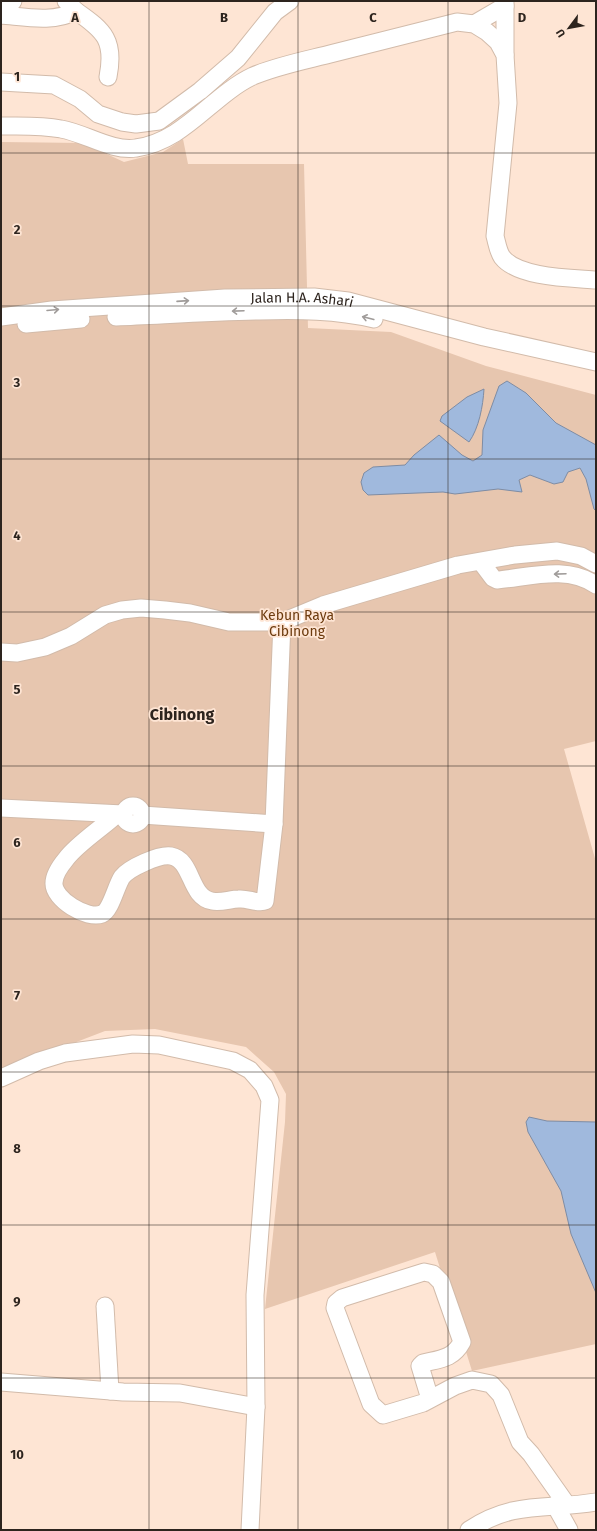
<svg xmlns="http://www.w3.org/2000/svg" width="597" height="1531" viewBox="0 0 597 1531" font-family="'Fira Sans',sans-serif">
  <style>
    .green { fill: #e7c6af }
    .water { fill: #a0b9dd; stroke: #7e8ca4 }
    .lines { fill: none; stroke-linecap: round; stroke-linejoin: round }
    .minor-casing { stroke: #d2bbaa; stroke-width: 19 }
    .minor { stroke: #fff; stroke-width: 17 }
    .oneway { stroke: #a09c9a }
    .grid { fill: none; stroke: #2d241e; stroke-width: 1; stroke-opacity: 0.55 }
    .labels { text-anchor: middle; stroke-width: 3.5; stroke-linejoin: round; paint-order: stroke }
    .street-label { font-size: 14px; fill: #2d241e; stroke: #fee5d4 }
    .park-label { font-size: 14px; fill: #6d3b0e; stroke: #fee5d4 }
    .quarter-label { font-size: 16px; font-weight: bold; fill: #2d241e; stroke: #fee5d4 }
    .grid-label { font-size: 13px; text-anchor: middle; font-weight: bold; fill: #2d241e; stroke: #fee5d4; stroke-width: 3.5; stroke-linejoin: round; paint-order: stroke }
  </style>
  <rect width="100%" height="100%" fill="#fee5d4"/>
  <polygon class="green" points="183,139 188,164 304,164 308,328 391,332 486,366 596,395 596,741 564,749 596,862 596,1344 472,1371 435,1252 265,1309 285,1122 286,1094 274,1072 246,1047 155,1029 105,1031 1,1071 1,142 83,143 124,162 163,152"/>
  <g class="water">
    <polygon points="507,381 526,393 556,423 596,445 596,511 594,509 586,479 580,468 568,472 563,482 554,484 530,475 519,480 522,492 498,489 455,494 443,492 368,495 363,490 361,482 364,473 373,467 405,465 414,455 439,435 462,455 473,461 482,455 483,430 499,386"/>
    <path d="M 484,389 C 483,406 479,428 469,442 L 440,421 L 442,416 L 467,397 Z"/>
    <polygon points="529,1117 547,1121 596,1122 596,1293 571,1234 561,1191 528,1132 526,1122"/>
  </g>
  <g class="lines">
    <g class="minor-casing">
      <g id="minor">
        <polyline points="505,1 505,55"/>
        <path d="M 76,11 C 105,31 115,41 108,77"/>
        <path d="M 1,15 C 26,17 53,23 76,11 L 66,1"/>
        <polyline points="1,15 13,1"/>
        <polyline points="474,24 505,6"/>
        <polyline points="1,82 54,85 80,99 98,114 122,122 136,124 159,121 200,91 238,58 275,12 290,1"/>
        <path d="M 1,126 C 21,126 41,125 61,129 C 85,133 112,152 136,148 C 185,141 211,96 253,76 C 279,65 307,60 334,53 C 375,43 416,32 457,22 L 474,24 L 487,32 L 498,42 L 505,55 L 508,103 L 495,236 C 497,243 498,251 502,257 C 518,278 572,278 596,280"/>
        <path id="s1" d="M 1,317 L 52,310 L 225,298 L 314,297 L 348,301 L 484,337 L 596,362"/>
        <path d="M 116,317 C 164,315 211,312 259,311 C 298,310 336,310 374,319"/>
        <polyline points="26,324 81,319"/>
        <path d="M 481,562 L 493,578 L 497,580 C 530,577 567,565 596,585"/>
        <polyline points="1,652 17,653 45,647 71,636 105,615 122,610 141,608 165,610 190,613 229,622 282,622 323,605 458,565 515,555 557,551 581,556 596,564"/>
        <circle cx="133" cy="815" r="9"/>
        <polyline points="1,808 123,814"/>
        <path d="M 116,815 C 102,828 77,844 66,859 C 61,865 54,874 54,883 C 53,899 87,920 102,914 C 111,910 116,886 122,877 C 129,868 159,854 171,856 C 193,860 189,897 212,901 C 221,903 230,899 239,899 C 247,898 258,904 265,901 L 274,824"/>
        <polyline points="142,815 274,824 282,622"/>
        <polyline points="1,1078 39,1061 65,1053 133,1044 159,1045 233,1061 250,1070 264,1086 270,1100 255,1295 256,1407 250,1530"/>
        <polyline points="105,1306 110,1391"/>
        <polyline points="1,1382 123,1392 180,1393 256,1407"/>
        <path d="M 430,1399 L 420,1366 L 423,1363 C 440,1359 453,1359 462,1342 L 441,1282 L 433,1274 L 424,1272 L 342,1298 L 336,1303 L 335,1308 L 371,1404 L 383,1415 L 423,1403 L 455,1386 L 472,1380 L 491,1384 L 501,1395 L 520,1442 L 531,1454 L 567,1505"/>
        <polyline points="555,1505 569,1530"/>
        <path d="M 469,1530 C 514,1500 548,1510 596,1502"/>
      </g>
    </g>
    <use href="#minor" class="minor"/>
  </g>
  <defs><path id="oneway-shaft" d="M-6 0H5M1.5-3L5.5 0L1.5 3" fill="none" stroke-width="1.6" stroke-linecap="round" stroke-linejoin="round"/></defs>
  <g class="oneway">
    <use href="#oneway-shaft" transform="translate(183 301) rotate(-4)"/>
    <use href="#oneway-shaft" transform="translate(53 310) rotate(-5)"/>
    <use href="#oneway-shaft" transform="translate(238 311) rotate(178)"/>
    <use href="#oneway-shaft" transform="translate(368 318) rotate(-166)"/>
    <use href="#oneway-shaft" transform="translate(560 574) rotate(178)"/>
  </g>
  <path class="grid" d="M 149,1 L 149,1530M 298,1 L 298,1530M 448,1 L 448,1530M 1,153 L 596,153M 1,306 L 596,306M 1,459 L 596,459M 1,612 L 596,612M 1,766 L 596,766M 1,919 L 596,919M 1,1072 L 596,1072M 1,1225 L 596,1225M 1,1378 L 596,1378"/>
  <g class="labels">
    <g class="street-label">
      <text dy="5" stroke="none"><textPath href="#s1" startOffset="302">Jalan H.A. Ashari</textPath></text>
    </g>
    <g class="park-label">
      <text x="297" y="620">Kebun Raya<tspan x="297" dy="16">Cibinong</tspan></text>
    </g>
    <g class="quarter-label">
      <text x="182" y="720">Cibinong</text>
    </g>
  </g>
  <g class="grid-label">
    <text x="75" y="22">A</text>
    <text x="224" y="22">B</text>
    <text x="373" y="22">C</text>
    <text x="522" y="22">D</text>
    <text x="17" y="81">1</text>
    <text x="17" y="234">2</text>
    <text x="17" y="387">3</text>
    <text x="17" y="540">4</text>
    <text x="17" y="694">5</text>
    <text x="17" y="847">6</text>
    <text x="17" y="1000">7</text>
    <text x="17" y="1153">8</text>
    <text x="17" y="1306">9</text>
    <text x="17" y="1459">10</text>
  </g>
  <rect width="597" height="1531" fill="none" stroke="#2d241e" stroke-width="4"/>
  <g transform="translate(569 28) rotate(238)" stroke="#fee5d4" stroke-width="3" paint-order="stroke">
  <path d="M0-3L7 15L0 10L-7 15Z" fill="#2d241e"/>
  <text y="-6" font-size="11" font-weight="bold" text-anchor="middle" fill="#2d241e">U</text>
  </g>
</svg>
